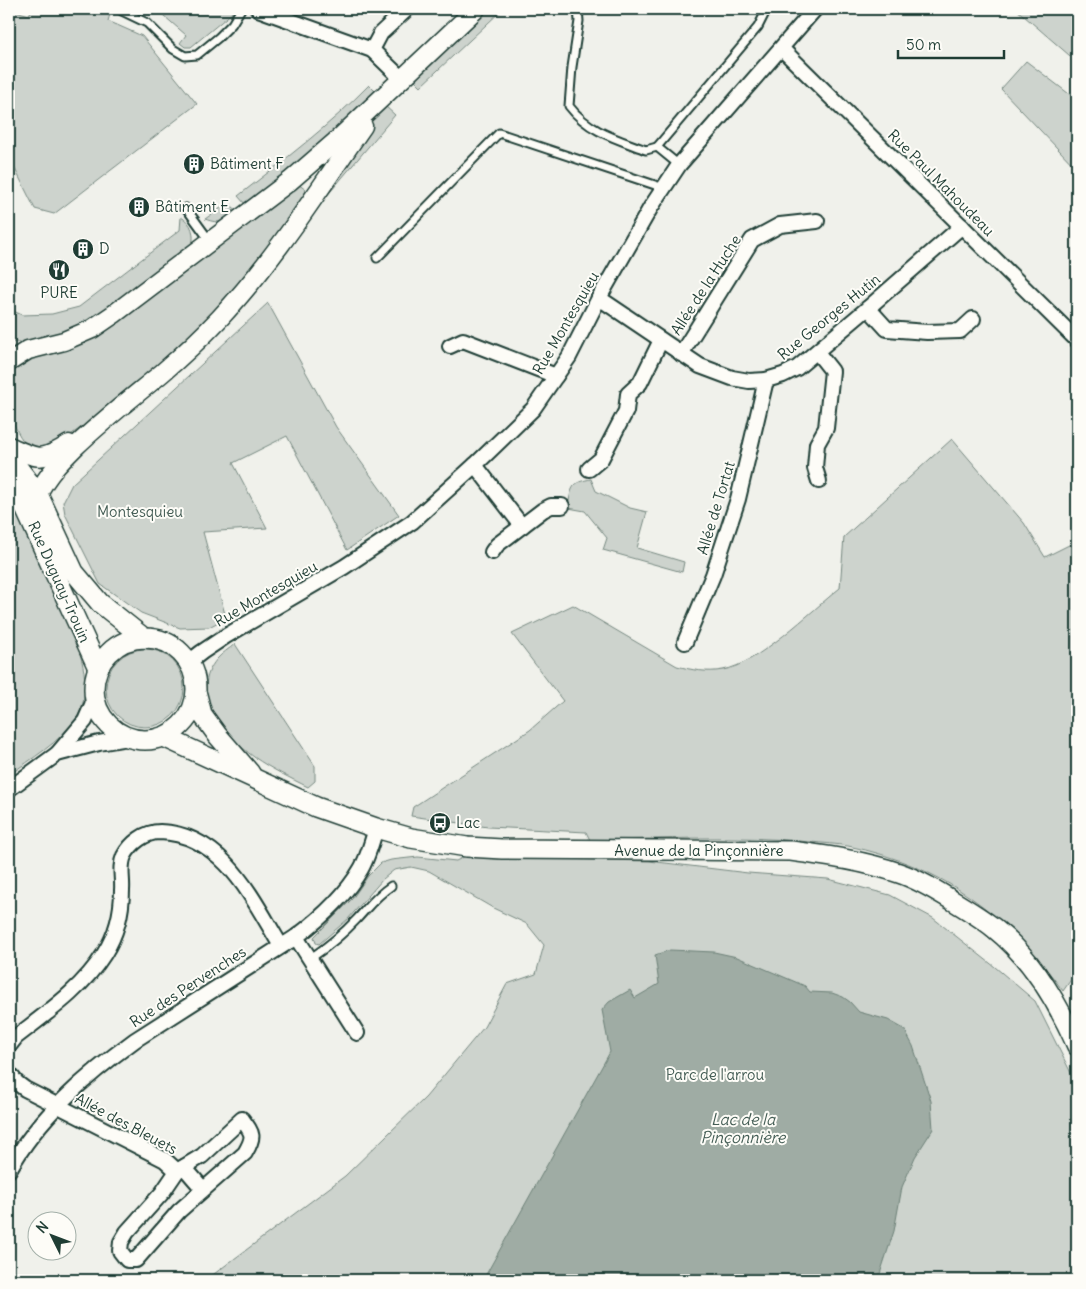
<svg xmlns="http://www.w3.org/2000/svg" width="1086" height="1289" viewBox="0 0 1086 1289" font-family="Delius,sans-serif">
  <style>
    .green { fill: #cdd3cd; stroke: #768880 }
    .water { fill: #9faca4; stroke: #6c8077 }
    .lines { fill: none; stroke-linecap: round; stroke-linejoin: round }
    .service-casing { stroke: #1f3d34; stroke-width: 11 }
    .minor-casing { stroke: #1f3d34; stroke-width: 18 }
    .tertiary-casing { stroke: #1f3d34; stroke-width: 21 }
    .secondary-casing { stroke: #1f3d34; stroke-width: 22 }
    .service { stroke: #fdfcf7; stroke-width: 7 }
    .minor { stroke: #fdfcf7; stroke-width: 14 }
    .tertiary { stroke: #fdfcf7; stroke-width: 18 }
    .secondary { stroke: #fdfcf7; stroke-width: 19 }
    .labels { text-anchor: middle; stroke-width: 4; stroke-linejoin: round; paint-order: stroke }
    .poi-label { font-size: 15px; fill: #1f3d34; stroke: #fdfcf7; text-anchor: start }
    .street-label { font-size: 15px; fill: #1f3d34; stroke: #fdfcf7 }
    .park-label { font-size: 15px; fill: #425b53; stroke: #fdfcf7 }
    .water-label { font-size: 16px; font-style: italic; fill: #455e56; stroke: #fdfcf7 }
  </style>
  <rect width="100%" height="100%" fill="#f0f1eb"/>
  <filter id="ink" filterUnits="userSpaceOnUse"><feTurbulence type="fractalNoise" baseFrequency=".02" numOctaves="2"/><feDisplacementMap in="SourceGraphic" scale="10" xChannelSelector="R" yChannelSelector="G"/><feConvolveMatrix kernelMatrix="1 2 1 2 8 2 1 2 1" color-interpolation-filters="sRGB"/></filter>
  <g filter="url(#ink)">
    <g class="green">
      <polygon points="9,9 17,9 16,11 29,15 32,9 102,9 110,14 108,21 142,36 197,104 54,214 35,209 9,157"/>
      <polygon points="156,9 232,9 232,13 191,47 185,47 180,43 186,35"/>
      <polygon points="489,9 503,9 421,86 413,78"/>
      <polygon points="1016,9 1077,9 1077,62"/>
      <polygon points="1026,61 1077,100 1077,169 1001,89"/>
      <path d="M 369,85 L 376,92 L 301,163 L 245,204 L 238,196 C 283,161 329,126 369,85 Z"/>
      <polygon points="385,106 395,115 315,210 313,209 375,115"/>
      <path d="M 298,184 L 306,190 L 299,208 L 257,263 L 213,313 L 118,401 L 58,444 L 46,450 L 27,446 C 6,420 9,398 9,366 L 43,353 Z"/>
      <path d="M 228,203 L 238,211 C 224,221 221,225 205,219 Z"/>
      <path d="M 181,217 C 192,223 195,234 192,246 C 143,283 95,331 32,341 C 24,343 16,342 9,342 L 9,309 L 22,315 L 52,314 L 79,307 L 180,230 Z"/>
      <polygon points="268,303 336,427 399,515 347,550 287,436 233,463 267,528 203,532 226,618 209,627 180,628 141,613 100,584 65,514 63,502 72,484"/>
      <path d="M 952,439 L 1024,523 L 1045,557 L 1077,541 L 1077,971 L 1063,991 C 1008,915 942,865 848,846 C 836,844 823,843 810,842 C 737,834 663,840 590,840 L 586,832 L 488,827 L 411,816 L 413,807 L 530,730 L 563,701 L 512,634 L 573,605 L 677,666 C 692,670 707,673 723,670 C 758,664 811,611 840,588 L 844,537 Z"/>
      <path d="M 591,479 L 596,491 L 630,508 L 647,512 L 637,548 L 684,562 L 682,572 L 603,550 L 607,538 L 585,511 L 563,507 L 564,500 L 569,501 C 572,484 575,482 591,479 Z"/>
      <path d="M 9,495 C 19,518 29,542 40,565 C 59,604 104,675 76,719 C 60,742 31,759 9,775 Z"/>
      <path d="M 235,644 L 315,766 L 315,781 L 308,787 C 290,778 271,769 254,757 C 226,736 187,694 217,659 C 222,653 229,649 235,644 Z"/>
      <circle cx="145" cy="688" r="39"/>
      <polygon points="418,857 456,861 464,857 649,861 748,873 828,879 890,895 933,918 995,967 1035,1001 1077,1085 1077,1280 206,1280 345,1176 426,1097 484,1027 507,984 536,974 544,945 527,924 493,908 429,871 411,867 394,870 383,879 348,919 319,944 316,943 314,937 352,899 368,876 381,863 391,860"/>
    </g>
    <polygon class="water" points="670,950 714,952 737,957 805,986 810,992 832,993 843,997 850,1002 859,1012 888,1020 904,1029 913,1046 931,1101 933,1129 915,1157 902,1187 894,1231 878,1280 483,1280 610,1052 602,1010 609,1002 630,990 635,998 659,984 655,955"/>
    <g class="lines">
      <g class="service-casing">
        <g id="service">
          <polyline points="123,9 122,11 147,23 173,49 185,56 197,55 219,37 232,24 241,9"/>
          <path d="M 578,9 L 579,21 L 572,67 L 569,106 C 589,132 617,139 646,150 L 657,147 L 679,165"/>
          <polyline points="657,147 758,27 767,9"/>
          <polyline points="186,208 210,241"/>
          <polyline points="377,258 499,133 664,188"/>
          <path d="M 311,958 C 327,947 343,934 357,919 C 368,907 376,896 391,886"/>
        </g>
      </g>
      <g class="minor-casing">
        <g id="minor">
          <polyline points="258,9 372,50 401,78"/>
          <polyline points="782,49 1077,340"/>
          <polyline points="372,50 381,33 407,9"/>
          <polyline points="599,298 700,366 732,378 749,381 766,380 783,375 797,368 868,308 962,226"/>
          <polyline points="868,308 887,329 927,332 960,331 973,319"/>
          <polyline points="450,346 463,340 556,376"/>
          <polyline points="817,352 832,371 826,428 817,444 815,468 819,481"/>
          <polyline points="681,354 752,240 780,225 817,221"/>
          <polyline points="475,465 522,526"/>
          <polyline points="589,469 601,459 626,411 628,394 640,383 661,340"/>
          <polyline points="492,552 497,545 543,510 551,506 562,506"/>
          <polyline points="685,642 713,575 738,499 766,380"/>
          <polyline points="189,662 202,652 226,636 344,567 412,522 475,465 533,409 569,357 599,298 651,207 679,165 815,9"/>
          <polyline points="57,754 99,743 128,738"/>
          <polyline points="9,789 57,754 85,721 95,698"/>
          <polyline points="296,937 357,1033"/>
          <path d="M 9,1046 L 16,1037 C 48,1012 82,989 104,954 C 116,935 122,913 122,890 C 123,879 119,867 124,856 C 131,843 145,832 160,832 C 224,834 253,900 281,946"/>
          <polyline points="9,1073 17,1083 25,1089 165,1160 177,1171"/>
          <path d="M 242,1119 C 253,1134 255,1136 245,1153 L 179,1211 L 136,1260 L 127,1260 L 120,1251 L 121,1242 L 127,1232 L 162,1193 L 177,1171 L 202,1156 Z"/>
          <polyline points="184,1167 203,1189"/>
          <path d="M 9,1170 C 38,1117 87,1075 135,1040 L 296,937 C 320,919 346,895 361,869 C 368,857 372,842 376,828"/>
        </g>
      </g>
      <g class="tertiary-casing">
        <g id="tertiary">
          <polyline points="9,362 28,350 64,341 92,329 114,314 290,181 335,142 476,9"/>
          <path d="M 9,446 C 37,459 42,462 69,444"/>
          <path d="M 38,494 C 47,475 60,462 75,447 C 103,420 133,397 162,373 C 182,356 202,337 220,318 C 275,259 317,192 363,126"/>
        </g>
      </g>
      <g class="secondary-casing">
        <g id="secondary">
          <polyline points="9,447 17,466 24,506 98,668"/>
          <polyline points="19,469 38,494 74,572 100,603 144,638"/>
          <circle cx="145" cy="689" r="51"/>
          <polyline points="197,695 202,714 218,736 250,773"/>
          <path d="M 164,737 L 316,807 L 376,828 L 411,838 L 467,847 L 502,849 L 791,851 C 828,856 864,861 899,873 C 917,879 934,889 950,899 C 965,908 980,917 994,928 C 1032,958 1058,1003 1077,1046"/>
        </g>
      </g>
      <use href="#service" class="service"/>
      <use href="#minor" class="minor"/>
      <use href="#tertiary" class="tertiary"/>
      <use href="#secondary" class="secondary"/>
    </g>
  </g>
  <defs>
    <g id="building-disc" transform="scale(1.125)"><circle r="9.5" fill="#1f3d34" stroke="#fdfcf7"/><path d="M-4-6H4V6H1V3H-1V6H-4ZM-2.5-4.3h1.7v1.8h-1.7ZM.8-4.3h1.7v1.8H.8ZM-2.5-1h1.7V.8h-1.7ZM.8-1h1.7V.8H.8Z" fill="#fff"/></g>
    <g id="restaurant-disc" transform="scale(1.125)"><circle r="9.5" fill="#1f3d34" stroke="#fdfcf7"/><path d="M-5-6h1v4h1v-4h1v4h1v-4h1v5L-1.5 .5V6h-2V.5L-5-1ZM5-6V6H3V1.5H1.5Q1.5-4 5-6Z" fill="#fff"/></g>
    <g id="bus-disc" transform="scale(1.125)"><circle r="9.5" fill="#1f3d34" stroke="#fdfcf7"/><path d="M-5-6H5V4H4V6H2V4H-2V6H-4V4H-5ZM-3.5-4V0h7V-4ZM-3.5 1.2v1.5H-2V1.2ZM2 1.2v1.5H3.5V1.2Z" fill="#fff"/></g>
  </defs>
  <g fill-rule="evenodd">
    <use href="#building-disc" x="194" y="164"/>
    <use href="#building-disc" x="139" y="207"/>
    <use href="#building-disc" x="83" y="249"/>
    <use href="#restaurant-disc" x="59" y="270"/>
    <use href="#bus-disc" x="440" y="823"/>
  </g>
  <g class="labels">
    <g class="poi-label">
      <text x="210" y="169">Bâtiment F</text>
      <text x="155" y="212">Bâtiment E</text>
      <text x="99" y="254">D</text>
      <text x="59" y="298" text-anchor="middle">PURE</text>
      <text x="456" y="828">Lac</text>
    </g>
    <g class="street-label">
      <text transform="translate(941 183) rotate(45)" y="5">Rue Paul Mahoudeau</text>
      <text transform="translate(706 285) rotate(-57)" y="5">Allée de la Huche</text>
      <text transform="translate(829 317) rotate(-39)" y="5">Rue Georges Hutin</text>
      <text transform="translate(566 323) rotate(-60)" y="5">Rue Montesquieu</text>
      <text transform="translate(716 508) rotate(-73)" y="5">Allée de Tortat</text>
      <text transform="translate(59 582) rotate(66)" y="5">Rue Duguay-Trouin</text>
      <text transform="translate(266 594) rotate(-30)" y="5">Rue Montesquieu</text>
      <text x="699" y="856">Avenue de la Pinçonnière</text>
      <text transform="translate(188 987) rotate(-33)" y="5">Rue des Pervenches</text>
      <text transform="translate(126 1124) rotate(28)" y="5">Allée des Bleuets</text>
    </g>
    <g class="park-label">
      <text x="140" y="517">Montesquieu</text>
      <text x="715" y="1080">Parc de l'arrou</text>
    </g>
    <g class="water-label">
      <text x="743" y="1125">Lac de la<tspan x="743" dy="18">Pinçonnière</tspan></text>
    </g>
  </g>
  <rect width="1086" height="1289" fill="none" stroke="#fdfcf7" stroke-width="30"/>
  <rect x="15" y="15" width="1056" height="1259" fill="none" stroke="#1f3d34" stroke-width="2" filter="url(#ink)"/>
  <g transform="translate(52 1236) rotate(312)"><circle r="24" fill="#fdfcf7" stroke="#a4b0a9"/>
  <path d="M0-4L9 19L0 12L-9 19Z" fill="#1f3d34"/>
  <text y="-8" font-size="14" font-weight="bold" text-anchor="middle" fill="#1f3d34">N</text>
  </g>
  <path d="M898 50v8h106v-8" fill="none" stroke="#1f3d34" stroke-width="2.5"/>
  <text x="906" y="50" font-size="15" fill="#1f3d34" stroke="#fdfcf7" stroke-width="4" paint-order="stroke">50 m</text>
</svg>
